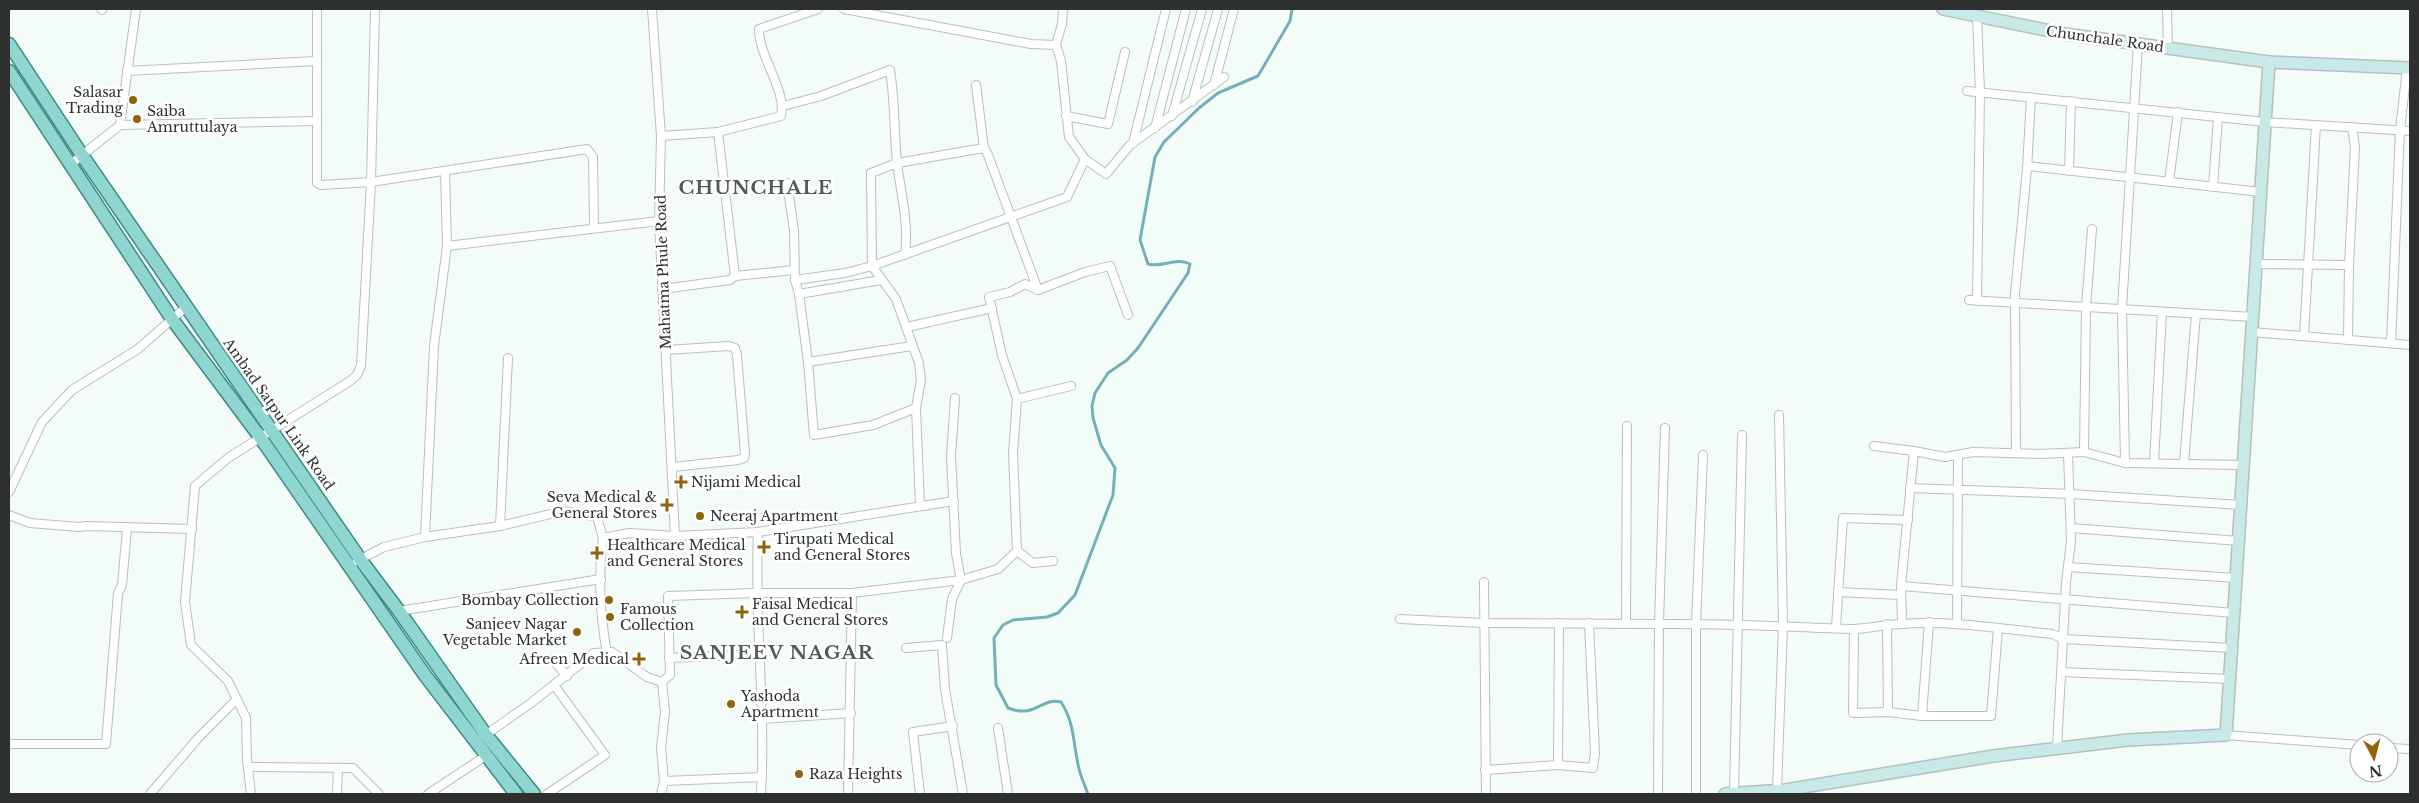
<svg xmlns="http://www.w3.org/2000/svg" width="2419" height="803" viewBox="0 0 2419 803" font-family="'Libre Baskerville',serif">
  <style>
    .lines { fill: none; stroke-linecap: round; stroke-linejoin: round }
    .stream { stroke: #74b0b9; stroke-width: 3 }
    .street-casing { stroke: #b8c0bc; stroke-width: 10 }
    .secondary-casing { stroke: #b8c0bc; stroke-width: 14 }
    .primary-casing { stroke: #3d8a84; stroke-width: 15 }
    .street { stroke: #fff; stroke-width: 8 }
    .secondary { stroke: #c7eae8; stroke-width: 11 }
    .primary { stroke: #8fd6d1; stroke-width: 12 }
    .poi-dot { fill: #90630d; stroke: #fff; stroke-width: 2 }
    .labels { text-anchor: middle; stroke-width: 5; stroke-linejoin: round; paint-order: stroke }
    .street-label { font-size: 14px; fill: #2d302e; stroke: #fff }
    .poi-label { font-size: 14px; fill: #2d302e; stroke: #fff; text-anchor: start }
    .district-label { font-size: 19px; font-weight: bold; letter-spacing: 1px; fill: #525956; stroke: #fff }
  </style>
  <rect width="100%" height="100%" fill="#f4fcf9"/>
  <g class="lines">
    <path class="stream" d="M 1088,794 C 1085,786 1081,777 1079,769 C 1073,745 1075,723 1061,702 C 1040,697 1037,719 1008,708 L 996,685 L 994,638 L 1003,625 L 1013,620 L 1047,617 L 1058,613 L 1075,595 L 1113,495 L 1115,468 L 1101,445 L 1093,418 L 1092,406 L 1095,393 L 1108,373 L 1127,360 L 1138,348 L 1188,273 L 1190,264 C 1176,257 1162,268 1148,264 L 1140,240 L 1155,157 L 1164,142 L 1199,108 L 1218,93 L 1258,76 L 1290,21 L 1292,9"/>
    <g class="street-casing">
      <g id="street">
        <polyline points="101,9 102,10"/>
        <polyline points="317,9 317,183 321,185 371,182 587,149 593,157 594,228"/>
        <polyline points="652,9 661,136 659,221 675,536"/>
        <polyline points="844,9 1031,44 1056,45 1062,24 1063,9"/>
        <polyline points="2167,9 2168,48"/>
        <polyline points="1056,45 1061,61 1069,137 1085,159 1106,174 1130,145 1224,77"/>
        <polyline points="127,71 316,61"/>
        <polyline points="976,85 984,148 988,155 1038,290"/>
        <polyline points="1214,85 1234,9"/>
        <polyline points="1967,91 2265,122 2410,131"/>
        <polyline points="1192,102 1218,9"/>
        <path d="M 783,106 L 821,96 L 890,70 C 895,101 894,132 897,163 C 901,194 909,223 905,255"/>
        <polyline points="1066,116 1108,124 1125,52"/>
        <polyline points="1172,116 1202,9"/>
        <polyline points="120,125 316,121"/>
        <polyline points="1155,128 1186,9"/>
        <polyline points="718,132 735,276"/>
        <path d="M 661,136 L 718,132 L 781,116 C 787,90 759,58 759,29 L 818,9"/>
        <polyline points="1133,143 1166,9"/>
        <polyline points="71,164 120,125 136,9"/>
        <polyline points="2027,166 2261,192"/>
        <polyline points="2069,171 2071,101"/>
        <polyline points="2169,182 2178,112"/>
        <polyline points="787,183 794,230 795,280 799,294 808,362 814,435 873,425 916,408"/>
        <polyline points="2213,187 2218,117"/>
        <polyline points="447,246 659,221"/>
        <polyline points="2256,264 2349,265"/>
        <polyline points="795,280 845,273 872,266 1067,197 1085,159"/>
        <polyline points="662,289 730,280 735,276 794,270"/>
        <polyline points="799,294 881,280"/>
        <polyline points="1969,300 2253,317"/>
        <polyline points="1977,301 1980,92 1977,16"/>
        <polyline points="907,327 992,308"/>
        <polyline points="2252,332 2410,345"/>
        <polyline points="2304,336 2316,125"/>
        <polyline points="2348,340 2349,265 2355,147 2352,127"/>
        <polyline points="2391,343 2400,130 2407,68"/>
        <polyline points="666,350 729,346 735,348 737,355 745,454 744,458 738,460 673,467"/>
        <polyline points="808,362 912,346"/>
        <polyline points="1017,399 1071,386"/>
        <polyline points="1874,446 1914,451"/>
        <polyline points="2084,452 2086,307 2092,229"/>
        <polyline points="2016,453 2015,294 2027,169 2031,97"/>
        <polyline points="2125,463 2122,309 2138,44"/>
        <polyline points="2154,463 2162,312"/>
        <polyline points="2184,463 2196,314"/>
        <polyline points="1910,488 2071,494 2241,505"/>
        <polyline points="9,492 42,422 72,390 138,349 186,307"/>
        <polyline points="920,506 916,408 921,380 919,363 896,299 872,266 871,173 897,163 984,148"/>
        <polyline points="9,515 30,523 79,527 86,526 192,529"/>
        <polyline points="500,526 508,358"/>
        <polyline points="2071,528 2239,541"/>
        <polyline points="758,532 954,501"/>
        <polyline points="425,537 434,346 447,246 445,171"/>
        <path d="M 603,538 C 598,576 600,615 607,653"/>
        <polyline points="1017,551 1033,563 1053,561"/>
        <path d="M 357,561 L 384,547 L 425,537 L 500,526 L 563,511 L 597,517 L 603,538 L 629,533 L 675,536 L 758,532 C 754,619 766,707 761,794"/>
        <polyline points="2068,567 2237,578"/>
        <polyline points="1484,582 1486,794"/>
        <polyline points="1901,586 2234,613"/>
        <polyline points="1838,592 1901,595"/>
        <polyline points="852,593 961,580 956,554 951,456 955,398"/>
        <polyline points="399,611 601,579"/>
        <polyline points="1400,619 1483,623 1659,624 1665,428"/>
        <polyline points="1626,622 1627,426"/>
        <polyline points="1957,623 1958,455"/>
        <polyline points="1887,624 1888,712"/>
        <path d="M 1902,624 C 1952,620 2002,629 2052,634 L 2064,639 L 2232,648"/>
        <polyline points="1836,627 1843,518 1908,520"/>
        <polyline points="1854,629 1853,713 1888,712 1922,716 1991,716 1998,629"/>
        <polyline points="947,638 952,599 961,580 998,569 1017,551 1013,453 1017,399 1002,355 989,297 1010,292 1025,284 1038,290 1085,272 1110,266 1128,315"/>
        <polyline points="906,648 942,645 945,689 963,794"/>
        <polyline points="669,658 760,654"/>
        <polyline points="552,659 567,676"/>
        <polyline points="2061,672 2230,679"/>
        <polyline points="662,682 670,675 668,596 756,593 852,593 848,794"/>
        <polyline points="1922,716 1929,622"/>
        <polyline points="761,719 851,713"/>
        <polyline points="998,728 1008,794"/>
        <polyline points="2226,735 2359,745"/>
        <polyline points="484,736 531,703 594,653 612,652 647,677 662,682 665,712 661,748 664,781 661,794"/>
        <polyline points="9,744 106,744 118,593 122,585 127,529"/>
        <polyline points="2057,748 2066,583 2071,541 2068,453"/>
        <polyline points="2389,748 2410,749"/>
        <polyline points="1558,765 1559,623"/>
        <polyline points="248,767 353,768 379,794"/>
        <polyline points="1485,770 1558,765 1593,768 1595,753 1589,623"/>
        <polyline points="664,781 762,777"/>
        <polyline points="1777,790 1783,625 1779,415"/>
        <polyline points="1734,793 1742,435"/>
        <polyline points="150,794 199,737 237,699"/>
        <polyline points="251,794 247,760 246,718 228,681 191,645 185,602 195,486 228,458 350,381 357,375 361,366 371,182 375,9"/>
        <polyline points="337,794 338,768"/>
        <polyline points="428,794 487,755"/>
        <polyline points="547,794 605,755 554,685"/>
        <polyline points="920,794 913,732 953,726"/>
        <path d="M 1658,794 L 1659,624 C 1724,623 1788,627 1852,629 C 1869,629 1885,624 1902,624 L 1901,586 L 1914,451 L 1945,457 L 1973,452 L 2039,454 L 2084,452 L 2125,463 L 2244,465"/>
        <polyline points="1696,794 1696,623 1703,455"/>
      </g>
    </g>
    <g class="secondary-casing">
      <g id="secondary">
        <polyline points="1943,9 2065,34 2269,62"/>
        <polyline points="1725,794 1785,790 1993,756 2128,740 2226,735 2269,62 2410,68"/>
      </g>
    </g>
    <g class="primary-casing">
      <g id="primary">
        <polyline points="9,44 82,155 360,559 399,611 486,735 534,794"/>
        <polyline points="9,71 172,319 260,437 424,674 516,794"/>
      </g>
    </g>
    <use href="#street" class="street"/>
    <use href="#secondary" class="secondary"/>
    <use href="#primary" class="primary"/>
  </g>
  <g class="poi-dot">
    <circle cx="133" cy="100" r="5"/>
    <circle cx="137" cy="119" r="5"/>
    <path d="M678.5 474.5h5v5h5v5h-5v5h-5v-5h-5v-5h5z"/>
    <path d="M664.5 497.5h5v5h5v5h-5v5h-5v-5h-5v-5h5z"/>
    <circle cx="700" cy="516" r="5"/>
    <path d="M761.5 539.5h5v5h5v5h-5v5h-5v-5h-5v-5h5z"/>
    <path d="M594.5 545.5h5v5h5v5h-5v5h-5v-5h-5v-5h5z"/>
    <circle cx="609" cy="600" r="5"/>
    <path d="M739.5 604.5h5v5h5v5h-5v5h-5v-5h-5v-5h5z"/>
    <circle cx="610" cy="617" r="5"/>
    <circle cx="577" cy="632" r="5"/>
    <path d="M636.5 651.5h5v5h5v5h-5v5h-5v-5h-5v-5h5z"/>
    <circle cx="731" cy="704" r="5"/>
    <circle cx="799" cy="774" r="5"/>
  </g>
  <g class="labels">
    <g class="street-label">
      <text transform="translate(2105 39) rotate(8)" y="5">Chunchale Road</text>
      <text transform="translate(663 272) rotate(-92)" y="5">Mahatma Phule Road</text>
      <text transform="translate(279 414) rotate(55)" y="5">Ambad Satpur Link Road</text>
    </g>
    <g class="poi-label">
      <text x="123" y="97" text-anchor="end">Salasar<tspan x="123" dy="16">Trading</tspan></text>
      <text x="147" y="116">Saiba<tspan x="147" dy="16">Amruttulaya</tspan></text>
      <text x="691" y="487">Nijami Medical</text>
      <text x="657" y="502" text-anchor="end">Seva Medical &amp;<tspan x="657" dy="16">General Stores</tspan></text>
      <text x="710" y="521">Neeraj Apartment</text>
      <text x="774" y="544">Tirupati Medical<tspan x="774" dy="16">and General Stores</tspan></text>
      <text x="607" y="550">Healthcare Medical<tspan x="607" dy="16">and General Stores</tspan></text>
      <text x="599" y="605" text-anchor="end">Bombay Collection</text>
      <text x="752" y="609">Faisal Medical<tspan x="752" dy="16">and General Stores</tspan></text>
      <text x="620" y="614">Famous<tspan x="620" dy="16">Collection</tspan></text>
      <text x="567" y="629" text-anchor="end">Sanjeev Nagar<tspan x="567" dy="16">Vegetable Market</tspan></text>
      <text x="629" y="664" text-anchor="end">Afreen Medical</text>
      <text x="741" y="701">Yashoda<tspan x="741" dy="16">Apartment</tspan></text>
      <text x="809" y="779">Raza Heights</text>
    </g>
    <g class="district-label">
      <text x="756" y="194">CHUNCHALE</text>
      <text x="777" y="659">SANJEEV NAGAR</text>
    </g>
  </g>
  <rect width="2419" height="803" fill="none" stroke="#2d302e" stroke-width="20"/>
  <g transform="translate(2374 758) rotate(173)"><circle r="24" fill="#ffffff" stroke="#abacab"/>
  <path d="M0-4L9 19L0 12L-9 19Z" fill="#90630d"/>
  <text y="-8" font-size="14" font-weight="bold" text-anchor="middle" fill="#2d302e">N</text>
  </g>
</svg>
